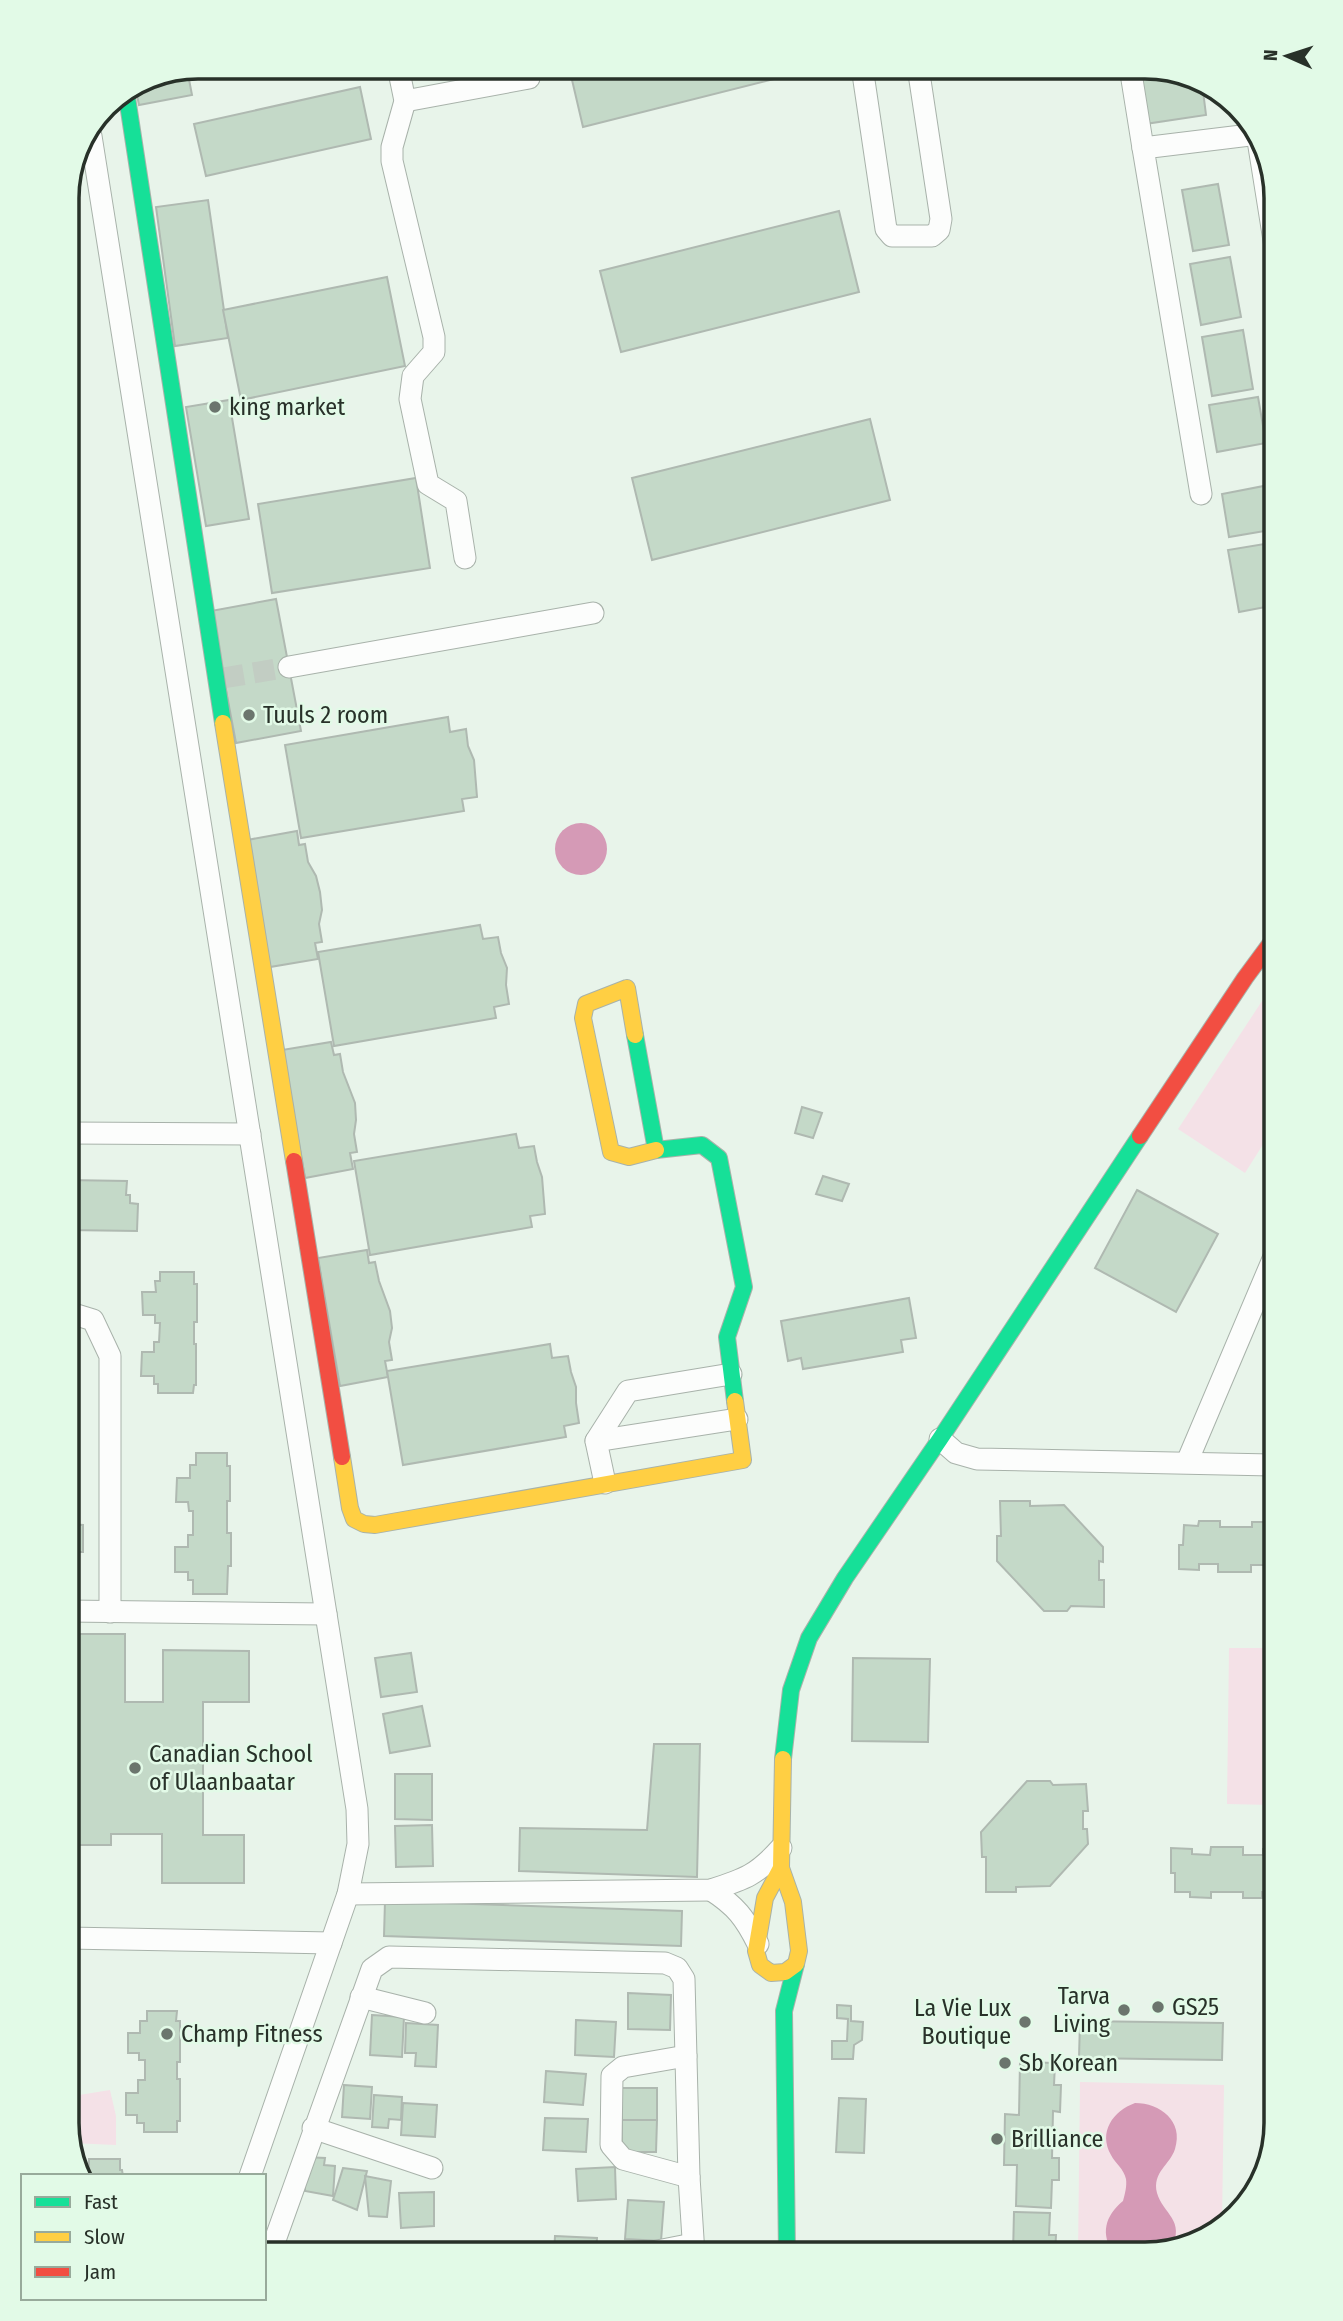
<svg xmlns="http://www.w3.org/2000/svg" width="1343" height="2321" viewBox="0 0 1343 2321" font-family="'Fira Sans Condensed',sans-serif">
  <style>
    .green { fill: #f4e1e7 }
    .water { fill: #d59ab6 }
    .building { fill: #c4d9c8; stroke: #afb9b1; stroke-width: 2 }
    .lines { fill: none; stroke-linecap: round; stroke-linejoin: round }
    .street-tunnel { stroke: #c2cdc3; stroke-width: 21; stroke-dasharray: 21 10; stroke-linecap: butt }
    .street-casing { stroke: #a8b2aa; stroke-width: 23 }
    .fast-casing { stroke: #a8b2aa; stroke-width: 18 }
    .slow-casing { stroke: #a8b2aa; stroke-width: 18 }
    .jam-casing { stroke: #a8b2aa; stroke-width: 18 }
    .street { stroke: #fcfdfc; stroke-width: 21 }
    .fast { stroke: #16e098; stroke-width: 16 }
    .slow { stroke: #ffcf43; stroke-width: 16 }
    .jam { stroke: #f24e42; stroke-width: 16 }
    .poi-dot { fill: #6b756d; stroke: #e2fae7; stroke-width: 2.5 }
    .labels { text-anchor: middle; stroke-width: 5; stroke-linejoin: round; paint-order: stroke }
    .poi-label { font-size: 24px; fill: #283129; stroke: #e2fae7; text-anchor: start }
    .rim { fill: none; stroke: #283129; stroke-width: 3.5 }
  </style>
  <rect width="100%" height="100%" fill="#e8f4ea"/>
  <g class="green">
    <polygon points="1262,1001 1276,1011 1276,1124 1245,1173 1178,1129"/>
    <polygon points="1229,1648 1276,1648 1276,1805 1227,1804"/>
    <polygon points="1080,2082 1224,2085 1222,2225 1203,2241 1146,2254 1078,2254"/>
    <polygon points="110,2090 116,2116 116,2145 71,2143 67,2124 67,2097"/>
  </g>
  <g class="water">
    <circle cx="581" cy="849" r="26"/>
    <path d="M 1135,2103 C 1160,2103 1184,2121 1175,2149 C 1170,2165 1152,2172 1157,2193 C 1163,2214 1186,2220 1171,2249 L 1146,2254 L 1114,2254 C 1100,2234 1105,2216 1123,2201 C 1125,2194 1127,2186 1126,2179 C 1124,2169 1115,2163 1111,2155 C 1098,2132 1113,2111 1135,2103 Z"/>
  </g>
  <g class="building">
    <polygon points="569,67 822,67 583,127"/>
    <polygon points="1137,67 1155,67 1202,83 1206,115 1145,124"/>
    <polygon points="187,69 192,95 139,105 135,85 148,76"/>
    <polygon points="360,87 371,139 206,176 194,124"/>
    <polygon points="1218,184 1229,245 1193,251 1182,190"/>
    <polygon points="208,200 228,338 175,346 156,207"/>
    <polygon points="839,211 859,292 621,352 600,271"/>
    <polygon points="1230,257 1241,317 1201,325 1190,264"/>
    <polygon points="387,277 405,366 241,400 223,310"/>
    <polygon points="1243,330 1253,389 1212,396 1202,337"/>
    <polygon points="1258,397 1266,443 1217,452 1209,405"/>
    <polygon points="229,400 249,519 206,526 186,407"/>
    <polygon points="870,419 890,500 652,560 632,478"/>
    <polygon points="416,478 430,568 272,593 258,504"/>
    <polygon points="1274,484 1276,529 1229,537 1222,494"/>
    <polygon points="1276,542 1276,605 1239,612 1228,550"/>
    <polygon points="276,599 301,731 236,743 211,611"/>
    <polygon points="448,717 450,732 466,729 468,746 474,760 477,797 462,799 464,811 301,838 285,745"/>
    <polygon points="297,831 299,845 305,844 308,862 316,876 320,892 322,910 319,924 322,942 315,943 318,959 270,967 247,840"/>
    <polygon points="480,925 483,939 498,937 501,953 507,968 506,985 509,1004 494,1007 496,1018 334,1046 318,952"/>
    <polygon points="331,1042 334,1055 340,1054 343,1072 355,1103 356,1120 354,1134 357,1152 350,1153 353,1169 305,1178 282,1050"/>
    <polygon points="802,1107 822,1113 813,1138 795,1133"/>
    <polygon points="516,1134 519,1148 534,1146 537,1162 542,1177 545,1214 530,1216 532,1227 370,1255 354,1161"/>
    <polygon points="823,1176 849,1184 842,1201 816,1194"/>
    <polygon points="67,1180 127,1181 126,1195 130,1195 130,1203 138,1204 137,1231 67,1230"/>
    <polygon points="1137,1190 1218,1234 1176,1312 1095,1268"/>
    <polygon points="367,1250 369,1263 375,1262 379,1281 390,1311 392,1328 389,1342 392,1360 385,1361 388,1377 340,1386 318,1258"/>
    <polygon points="160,1272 194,1272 194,1284 197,1284 197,1322 194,1322 194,1344 196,1344 196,1385 194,1385 193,1393 158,1393 158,1384 154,1384 154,1376 141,1376 142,1352 154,1352 154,1342 159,1342 160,1323 155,1323 155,1315 143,1315 142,1292 156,1292 155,1281 160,1281"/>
    <polygon points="909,1298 916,1338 901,1340 903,1352 803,1369 801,1358 788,1361 781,1321"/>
    <polygon points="550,1344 552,1358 568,1356 571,1372 576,1387 576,1403 579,1423 564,1426 566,1437 403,1465 387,1371"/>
    <polygon points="196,1453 227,1453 227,1466 230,1466 230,1501 227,1501 227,1533 231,1533 231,1566 228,1566 227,1594 193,1594 193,1580 188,1580 188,1572 175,1572 175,1547 188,1547 188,1535 193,1535 193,1511 189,1511 188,1502 176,1502 177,1478 190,1478 190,1465 196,1465"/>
    <polygon points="1000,1501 1030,1501 1030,1506 1064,1505 1103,1547 1103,1562 1099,1561 1099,1580 1104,1580 1104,1607 1071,1606 1067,1611 1044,1611 997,1561 997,1536 1001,1536"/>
    <polygon points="1199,1521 1220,1521 1220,1527 1252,1527 1252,1522 1270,1522 1270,1528 1276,1528 1276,1571 1270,1571 1271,1565 1251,1565 1251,1572 1218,1572 1218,1564 1199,1564 1199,1570 1179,1569 1179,1545 1183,1545 1184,1525 1198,1526"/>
    <polygon points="67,1524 83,1525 83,1552 76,1552 76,1560 72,1560 71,1574 67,1574"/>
    <polygon points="67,1634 125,1634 125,1702 163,1702 163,1650 249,1651 249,1702 203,1702 203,1835 244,1835 244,1883 162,1883 162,1834 111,1834 111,1845 67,1845"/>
    <polygon points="411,1653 417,1692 381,1697 375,1658"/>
    <polygon points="853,1658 930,1659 928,1742 852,1741"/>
    <polygon points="422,1706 430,1746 390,1753 383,1714"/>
    <polygon points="654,1744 700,1744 697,1877 519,1871 520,1828 647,1830"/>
    <polygon points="395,1774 432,1774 432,1820 395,1819"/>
    <polygon points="1027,1781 1050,1781 1053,1785 1086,1784 1088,1811 1083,1811 1083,1829 1087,1829 1088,1844 1050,1886 1016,1887 1016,1892 986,1892 986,1857 982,1857 981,1832"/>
    <polygon points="432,1825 433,1866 396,1867 395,1826"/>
    <polygon points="1211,1847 1243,1847 1243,1855 1263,1855 1263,1849 1276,1849 1276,1892 1262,1892 1262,1898 1243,1898 1243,1892 1211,1892 1211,1898 1190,1897 1190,1892 1175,1892 1175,1873 1171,1873 1171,1848 1192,1849 1192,1854 1210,1855"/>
    <polygon points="385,1901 682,1911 681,1946 384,1936"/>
    <polygon points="67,1984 69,1984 69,1993 72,1993 72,2018 67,2018"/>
    <polygon points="628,1993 671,1995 670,2030 628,2029"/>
    <polygon points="837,2005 851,2006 851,2021 863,2022 862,2040 854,2045 853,2059 832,2059 832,2041 847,2041 848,2019 837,2018"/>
    <polygon points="1276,2009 1276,2058 1267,2058 1266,2010"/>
    <polygon points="147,2011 177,2011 176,2021 180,2021 180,2062 177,2062 177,2079 180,2079 180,2121 177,2121 177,2132 144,2132 144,2123 137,2123 137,2115 126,2115 126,2093 138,2093 138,2080 145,2080 145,2060 139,2060 139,2053 128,2053 128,2033 140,2033 140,2021 147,2021"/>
    <polygon points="372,2015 404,2017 402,2057 370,2055"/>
    <polygon points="576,2020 616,2022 614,2057 575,2055"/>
    <polygon points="1080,2021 1223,2023 1222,2060 1079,2058"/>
    <polygon points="406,2023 438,2025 436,2067 415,2066 416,2053 405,2053"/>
    <polygon points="1020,2062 1055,2063 1054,2085 1061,2085 1060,2112 1053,2111 1052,2158 1059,2158 1059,2180 1052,2180 1051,2208 1016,2206 1017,2165 1004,2165 1005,2114 1019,2115"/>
    <polygon points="546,2071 586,2074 583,2105 544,2102"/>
    <polygon points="344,2085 372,2087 370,2119 342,2117"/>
    <rect x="622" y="2088" width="35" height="32"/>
    <polygon points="374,2095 402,2097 401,2120 389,2119 388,2128 372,2127"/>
    <polygon points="839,2098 866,2099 864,2153 836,2152"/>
    <polygon points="403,2103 437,2105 435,2137 401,2135"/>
    <polygon points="545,2118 588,2119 586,2152 543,2150"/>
    <polygon points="622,2120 657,2120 656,2152 622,2152"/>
    <polygon points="305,2157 325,2158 324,2165 335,2166 333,2196 305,2191"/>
    <polygon points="89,2159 120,2159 120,2170 122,2170 123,2176 83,2176 83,2172 89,2172"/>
    <polygon points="615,2167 616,2199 578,2201 576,2169"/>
    <polygon points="343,2168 367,2171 357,2210 333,2200"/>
    <polygon points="365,2176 391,2181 387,2217 369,2216"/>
    <polygon points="434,2192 434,2226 401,2228 399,2193"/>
    <polygon points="628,2200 664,2202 661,2241 625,2239"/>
    <polygon points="1014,2212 1050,2213 1049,2235 1056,2235 1055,2254 1013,2254"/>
    <polygon points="555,2236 597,2238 596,2254 554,2254"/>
  </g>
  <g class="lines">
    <polyline class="street-tunnel" points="223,678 289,667"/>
    <g class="street-casing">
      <g id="street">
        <polyline points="398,67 405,101 392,147 392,161 434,337 434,352 413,376 410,399 428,484 456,501 465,558"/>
        <polyline points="862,67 886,229 892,236 932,236 939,230 941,219 918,67"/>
        <polyline points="1130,67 1143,148"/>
        <polyline points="405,101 529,78"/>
        <polyline points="1257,134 1276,253"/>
        <polyline points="91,136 357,1809 358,1844 348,1894 250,2176"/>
        <polyline points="1201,494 1143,148 1258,134"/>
        <polyline points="289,667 593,613"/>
        <polyline points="67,1133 250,1134"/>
        <polyline points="67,1312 93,1320 110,1356 110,1612"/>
        <polyline points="940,1439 956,1453 977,1459 1276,1465"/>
        <polyline points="596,1441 737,1419"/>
        <polyline points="1187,1462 1276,1252"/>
        <polyline points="605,1483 596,1441 628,1391 731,1374"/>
        <polyline points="67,1611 326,1614"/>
        <path d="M 711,1890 C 736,1906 745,1918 758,1944"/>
        <path d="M 348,1894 L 711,1890 C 745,1879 757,1875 781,1848"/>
        <polyline points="67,1938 331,1943"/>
        <polyline points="361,1997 425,2013"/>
        <polyline points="686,2056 623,2067 612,2076 611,2145 623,2159 689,2177"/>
        <polyline points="313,2128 432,2168"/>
        <polyline points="270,2254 372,1969 389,1957 665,1963 677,1968 684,1979 689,2177 694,2254"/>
        <polyline points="642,2254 693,2244"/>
      </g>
    </g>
    <g class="fast-casing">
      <g id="fast">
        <polyline points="126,91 223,723"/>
        <polyline points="635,1035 656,1150 702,1145 719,1158 744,1287 727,1337 735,1401"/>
        <polyline points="783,1759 791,1690 809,1638 845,1578 940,1439 1140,1136"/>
        <polyline points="787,2254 784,2011 796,1964"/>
      </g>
    </g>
    <g class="slow-casing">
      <g id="slow">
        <polyline points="223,723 294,1161"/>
        <polyline points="635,1035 627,988 586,1004 583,1018 611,1152 629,1157 656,1150"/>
        <polyline points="342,1457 350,1508 354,1519 364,1524 375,1525 743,1460 735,1401"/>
        <polyline points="781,1868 765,1898 756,1951 760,1965 771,1973 785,1972 796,1964 799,1951 793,1902 781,1868 783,1759"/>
      </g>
    </g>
    <g class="jam-casing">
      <g id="jam">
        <polyline points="1140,1136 1245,978 1276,936"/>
        <polyline points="294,1161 342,1457"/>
      </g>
    </g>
    <use href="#street" class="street"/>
    <use href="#fast" class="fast"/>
    <use href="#slow" class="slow"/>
    <use href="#jam" class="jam"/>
  </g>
  <g class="poi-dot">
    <circle cx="215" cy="407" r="7"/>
    <circle cx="249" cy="715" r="7"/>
    <circle cx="135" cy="1768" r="7"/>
    <circle cx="1158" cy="2007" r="7"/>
    <circle cx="1124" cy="2010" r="7"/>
    <circle cx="1025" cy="2022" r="7"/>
    <circle cx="167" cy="2034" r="7"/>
    <circle cx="1005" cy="2063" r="7"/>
    <circle cx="997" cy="2139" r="7"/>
  </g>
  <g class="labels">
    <g class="poi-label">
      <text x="229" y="415">king market</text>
      <text x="263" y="723">Tuuls 2 room</text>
      <text x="149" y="1762">Canadian School<tspan x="149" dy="28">of Ulaanbaatar</tspan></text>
      <text x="1110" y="2004" text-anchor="end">Tarva<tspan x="1110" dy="28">Living</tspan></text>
      <text x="1172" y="2015">GS25</text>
      <text x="1011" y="2016" text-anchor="end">La Vie Lux<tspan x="1011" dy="28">Boutique</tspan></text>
      <text x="181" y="2042">Champ Fitness</text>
      <text x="1019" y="2071">Sb Korean</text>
      <text x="1011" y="2147">Brilliance</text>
    </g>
  </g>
  <path d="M0 0H1343V2321H0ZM198 79H1145A119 119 0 0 1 1264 198V2123A119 119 0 0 1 1145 2242H198A119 119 0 0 1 79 2123V198A119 119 0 0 1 198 79Z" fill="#e2fae7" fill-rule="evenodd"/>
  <path class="rim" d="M198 79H1145A119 119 0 0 1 1264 198V2123A119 119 0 0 1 1145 2242H198A119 119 0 0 1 79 2123V198A119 119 0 0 1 198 79Z"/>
  <rect x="21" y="2174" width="245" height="126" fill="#e2fae7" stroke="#98aa9b" stroke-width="2"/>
  <rect x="35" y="2197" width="35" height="10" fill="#16e098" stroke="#98aa9b" stroke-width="2"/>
  <text x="84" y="2209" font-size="21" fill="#283129">Fast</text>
  <rect x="35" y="2232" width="35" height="10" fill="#ffcf43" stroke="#98aa9b" stroke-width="2"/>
  <text x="84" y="2244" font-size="21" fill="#283129">Slow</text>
  <rect x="35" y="2267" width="35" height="10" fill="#f24e42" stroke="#98aa9b" stroke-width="2"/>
  <text x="84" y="2279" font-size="21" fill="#283129">Jam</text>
  <g transform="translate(1287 56) rotate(273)" stroke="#e2fae7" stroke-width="5" paint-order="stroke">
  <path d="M0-5L12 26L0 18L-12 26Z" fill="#283129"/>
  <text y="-10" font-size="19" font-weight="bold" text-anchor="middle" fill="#283129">N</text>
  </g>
</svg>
